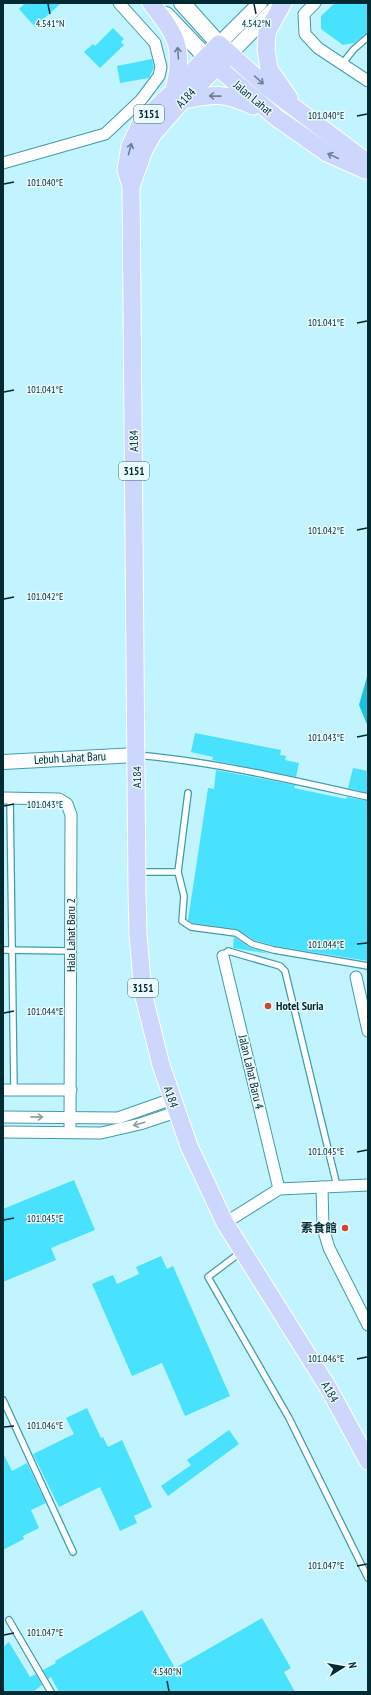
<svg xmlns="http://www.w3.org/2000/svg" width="371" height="1695" viewBox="0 0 371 1695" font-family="'PT Sans Narrow','Noto Sans SC',sans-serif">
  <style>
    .water { fill: #14c5e0 }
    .building { fill: #49e2fe }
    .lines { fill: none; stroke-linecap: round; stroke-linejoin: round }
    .service-casing { stroke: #409cad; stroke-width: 8 }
    .minor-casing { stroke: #409cad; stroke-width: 13 }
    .tertiary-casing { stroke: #409cad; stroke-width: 16 }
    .secondary-casing { stroke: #409cad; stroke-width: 18 }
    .primary-casing { stroke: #fff; stroke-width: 19 }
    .service { stroke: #fff; stroke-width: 5.5 }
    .minor { stroke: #fff; stroke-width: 11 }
    .tertiary { stroke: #fff; stroke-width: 14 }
    .secondary { stroke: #fff; stroke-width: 16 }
    .primary { stroke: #cdd7fe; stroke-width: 17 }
    .oneway { stroke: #688098 }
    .oneway2 { stroke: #8d9fa3 }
    .ticks { fill: none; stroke: #022a32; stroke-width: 1.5 }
    .poi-dot { fill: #d0452a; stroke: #eafafe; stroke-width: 1.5 }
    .labels { text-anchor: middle; stroke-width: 3; stroke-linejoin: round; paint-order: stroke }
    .shield { fill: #eafafe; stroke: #48686f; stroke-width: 1 }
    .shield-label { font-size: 11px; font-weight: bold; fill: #022a32 }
    .street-label { font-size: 12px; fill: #022a32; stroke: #eafafe }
    .poi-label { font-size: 12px; font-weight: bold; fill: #022a32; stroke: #eafafe; text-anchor: start }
    .ticks-label { font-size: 10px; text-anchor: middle; fill: #022a32; stroke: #eafafe; stroke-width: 3; stroke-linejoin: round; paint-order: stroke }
  </style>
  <rect width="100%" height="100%" fill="#c1f4ff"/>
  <polygon class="water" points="368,673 368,727 359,705"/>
  <g class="building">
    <polygon points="25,3 61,3 35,27 19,9"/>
    <polygon points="335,3 368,3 368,32 354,43 343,45 321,29 321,16"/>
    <polygon points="113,28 124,39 121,42 124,45 100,68 84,52 93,44 95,46"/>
    <polygon points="152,59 154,67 149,78 120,83 117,66"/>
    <polygon points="195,733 281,750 280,755 286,756 285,760 299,763 296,777 212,760 213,757 191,752"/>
    <polygon points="353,768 368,771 368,793 348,788"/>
    <polygon points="216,770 295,785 294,788 346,799 347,797 368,801 368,961 275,946 254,940 237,929 193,923 188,920 208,788 214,789"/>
    <polygon points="234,937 250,948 271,954 233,948"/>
    <polygon points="74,1180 95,1230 51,1248 56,1260 3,1282 3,1209"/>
    <polygon points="161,1256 167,1269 173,1266 230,1396 185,1416 162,1363 132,1376 92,1284 113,1275 117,1284 139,1274 136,1267"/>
    <polygon points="87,1408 101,1438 103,1437 108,1447 122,1440 152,1507 134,1516 137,1523 120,1531 100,1487 59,1507 33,1454 74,1434 66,1418"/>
    <polygon points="229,1430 239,1444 168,1496 161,1486 191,1465 187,1460"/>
    <polygon points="3,1453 12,1471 27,1463 46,1503 31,1510 39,1528 23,1536 24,1539 3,1550"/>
    <polygon points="142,1610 175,1668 262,1618 291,1668 284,1672 295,1692 59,1692 51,1677 48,1679 43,1670 56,1663 55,1661"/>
    <polygon points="9,1642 30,1677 36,1674 42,1685 33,1692 3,1692 3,1647"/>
  </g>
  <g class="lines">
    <g class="service-casing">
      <g id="service">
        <polyline points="342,64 354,49 368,37"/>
        <path d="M 137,755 C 216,762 291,780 368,797"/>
        <polyline points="188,793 178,872 184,896 182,921 191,927 236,933 252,944 274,950 368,966"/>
        <polyline points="10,798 14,1090"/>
        <polyline points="138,872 178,872"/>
        <polyline points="3,950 71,951"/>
        <polyline points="223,956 228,951 280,966 285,971 337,1186"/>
        <polyline points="241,1252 208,1277 289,1418 368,1578"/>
        <polyline points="3,1400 73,1552"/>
        <polyline points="9,1620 51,1692"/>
      </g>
    </g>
    <g class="minor-casing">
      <g id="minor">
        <polyline points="315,3 304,14 305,34 318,48 368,81"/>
        <polyline points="3,163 105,134 141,100 159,76 161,67 155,43 119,3"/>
        <polyline points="3,798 59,799 67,804 71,815 70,1132"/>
        <polyline points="223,956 279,1189"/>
        <polyline points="356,977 368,1031"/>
        <polyline points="3,1090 71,1090"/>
        <polyline points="3,1117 118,1118 172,1099"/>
        <polyline points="3,1132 101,1133 140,1124 176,1112"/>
        <polyline points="322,1187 323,1228 329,1248 368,1325"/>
        <polyline points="225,1223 279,1189 368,1185"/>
      </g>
    </g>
    <g class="tertiary-casing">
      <g id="tertiary">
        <polyline points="219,44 260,3"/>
        <polyline points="230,54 278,5"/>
        <polyline points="3,762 137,755"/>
      </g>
    </g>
    <g class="secondary-casing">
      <g id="secondary">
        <polyline points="182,3 219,44"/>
        <polyline points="166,15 206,57"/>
      </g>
    </g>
    <g class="primary-casing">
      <g id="primary">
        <path d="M 151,3 C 178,38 184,47 174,91"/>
        <polyline points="283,3 267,32 266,49 269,69 289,98"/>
        <polyline points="230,54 183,100 153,134 144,150 131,186 137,892 138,934 143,993 161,1065 189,1146 225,1223 329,1389 368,1461"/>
        <polyline points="208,59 277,118 327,153 365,170"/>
        <path d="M 183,100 C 214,94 224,92 253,106"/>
        <polyline points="131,186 126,170 130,146 142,121 174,91 219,44 267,87 368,163"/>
      </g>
    </g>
    <use href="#service" class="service"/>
    <use href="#minor" class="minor"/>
    <use href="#tertiary" class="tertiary"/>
    <use href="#secondary" class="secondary"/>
    <use href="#primary" class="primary"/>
  </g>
  <defs><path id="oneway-shaft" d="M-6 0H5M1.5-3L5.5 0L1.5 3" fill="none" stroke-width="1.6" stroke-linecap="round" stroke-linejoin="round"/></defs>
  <g class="oneway">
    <use href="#oneway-shaft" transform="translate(178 53) rotate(-94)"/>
    <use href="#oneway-shaft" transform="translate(259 80) rotate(42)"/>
    <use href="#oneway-shaft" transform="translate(215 96) rotate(-179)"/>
    <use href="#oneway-shaft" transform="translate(130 149) rotate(-75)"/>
    <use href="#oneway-shaft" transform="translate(333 156) rotate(-155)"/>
  </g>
  <g class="oneway2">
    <use href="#oneway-shaft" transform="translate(37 1117) rotate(1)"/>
    <use href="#oneway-shaft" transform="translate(139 1124) rotate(164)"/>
  </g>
  <path class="ticks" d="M 48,4 L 50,14M 254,4 L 256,14M 357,116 L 367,114M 4,184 L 14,182M 357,323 L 367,321M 4,392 L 14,390M 357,530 L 367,528M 4,599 L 14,597M 357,737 L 367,735M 4,806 L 14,804M 357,944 L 367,943M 4,1013 L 14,1011M 357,1152 L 367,1150M 4,1220 L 14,1218M 357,1359 L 367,1357M 4,1427 L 14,1426M 357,1566 L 367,1564M 4,1635 L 14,1633M 167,1681 L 169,1691"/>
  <g class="poi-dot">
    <circle cx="268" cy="1006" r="4"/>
    <circle cx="345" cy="1228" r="4"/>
  </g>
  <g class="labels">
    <g class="shield">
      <rect x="134" y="105" width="30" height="18" rx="3"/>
      <rect x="119" y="462" width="30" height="18" rx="3"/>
      <rect x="128" y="979" width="30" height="18" rx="3"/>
    </g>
    <g class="shield-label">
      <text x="149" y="118">3151</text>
      <text x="134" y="475">3151</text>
      <text x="143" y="992">3151</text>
    </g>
    <g class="street-label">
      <text transform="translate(186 98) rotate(-46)" y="4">A184</text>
      <text transform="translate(253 98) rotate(40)" y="4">Jalan Lahat</text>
      <text transform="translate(134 441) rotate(-91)" y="4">A184</text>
      <text transform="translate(70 758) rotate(-3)" y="4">Lebuh Lahat Baru</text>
      <text transform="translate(137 777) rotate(-90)" y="4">A184</text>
      <text transform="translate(71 935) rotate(-90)" y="4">Hala Lahat Baru 2</text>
      <text transform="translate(251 1072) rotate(77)" y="4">Jalan Lahat Baru 4</text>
      <text transform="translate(171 1097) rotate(72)" y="4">A184</text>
      <text transform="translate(330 1392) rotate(60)" y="4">A184</text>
    </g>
    <g class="poi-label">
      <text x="276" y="1010">Hotel Suria</text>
      <text x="337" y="1232" text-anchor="end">素食館</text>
    </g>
  </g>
  <g class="ticks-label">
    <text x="50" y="27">4.541°N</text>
    <text x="256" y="27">4.542°N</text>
    <text x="326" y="119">101.040°E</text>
    <text x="45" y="186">101.040°E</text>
    <text x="326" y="326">101.041°E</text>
    <text x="45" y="393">101.041°E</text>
    <text x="326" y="534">101.042°E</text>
    <text x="45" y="600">101.042°E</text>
    <text x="326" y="741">101.043°E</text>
    <text x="45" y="808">101.043°E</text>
    <text x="326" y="948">101.044°E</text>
    <text x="45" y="1015">101.044°E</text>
    <text x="326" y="1155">101.045°E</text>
    <text x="45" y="1222">101.045°E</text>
    <text x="326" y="1362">101.046°E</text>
    <text x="45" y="1429">101.046°E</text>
    <text x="326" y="1569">101.047°E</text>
    <text x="45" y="1636">101.047°E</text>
    <text x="167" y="1675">4.540°N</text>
  </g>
  <rect width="371" height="1695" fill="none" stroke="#022a32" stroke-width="8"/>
  <g transform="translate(343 1667) rotate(79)" stroke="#eafafe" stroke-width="3" paint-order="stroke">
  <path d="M0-3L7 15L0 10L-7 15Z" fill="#022a32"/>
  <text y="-6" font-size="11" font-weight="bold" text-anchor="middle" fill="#022a32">N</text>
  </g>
</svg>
